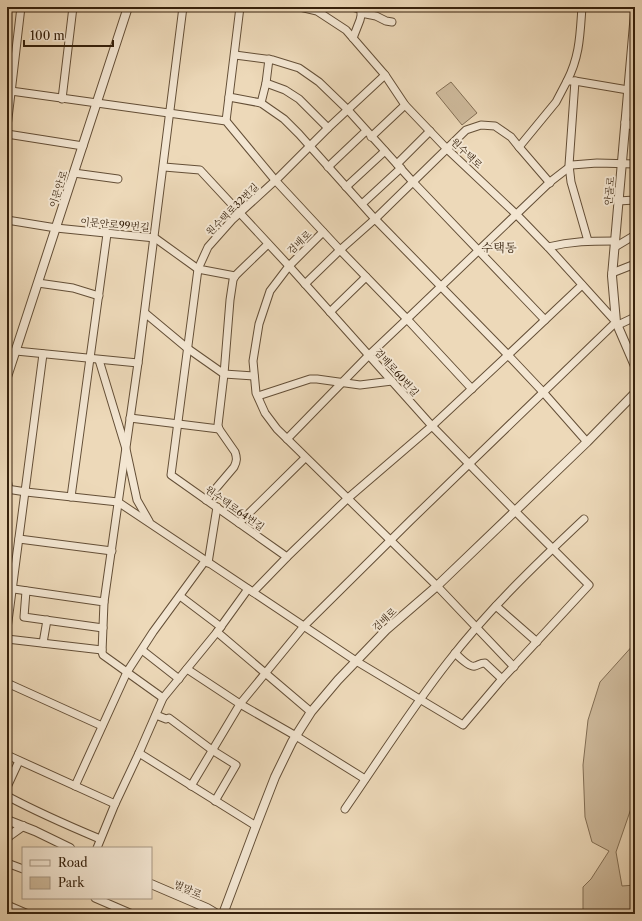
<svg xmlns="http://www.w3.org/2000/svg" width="642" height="921" viewBox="0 0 642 921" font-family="'Libre Caslon Text','Noto Serif KR',serif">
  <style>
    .green { fill: #ceba9c; stroke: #826e54 }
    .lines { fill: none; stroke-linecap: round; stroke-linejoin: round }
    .minor-casing { stroke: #644f37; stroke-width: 9 }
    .tertiary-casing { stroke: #644f37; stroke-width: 10 }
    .minor { stroke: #f3e6d2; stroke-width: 7 }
    .tertiary { stroke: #f3e6d2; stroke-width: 8 }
    .labels { text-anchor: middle; stroke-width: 4; stroke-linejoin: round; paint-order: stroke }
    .street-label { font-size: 10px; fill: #36210c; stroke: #f3e6d2 }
    .quarter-label { font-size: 12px; fill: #36210c; stroke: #f3e6d2 }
  </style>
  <rect width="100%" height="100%" fill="#edd9b9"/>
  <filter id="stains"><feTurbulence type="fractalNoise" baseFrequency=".005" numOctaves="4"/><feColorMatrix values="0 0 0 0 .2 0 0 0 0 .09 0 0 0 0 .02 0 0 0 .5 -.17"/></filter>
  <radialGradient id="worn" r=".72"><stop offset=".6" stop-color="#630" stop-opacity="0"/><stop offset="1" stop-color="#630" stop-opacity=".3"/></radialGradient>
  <g class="green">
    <polygon points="451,82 477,113 462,125 436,93"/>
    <polygon points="635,643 635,797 616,852 622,886 635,885 635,914 583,914 583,887 591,879 609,851 592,842 585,817 583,765 588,720 600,682"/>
  </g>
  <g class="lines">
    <g class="minor-casing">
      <g id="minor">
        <polyline points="352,7 362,10"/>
        <polyline points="361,13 376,16 386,21 392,22"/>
        <polyline points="353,38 360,20 363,7"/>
        <polyline points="235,55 273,60 299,68 319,82 348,110 413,182 545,320"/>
        <path d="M 567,81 C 580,56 580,34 582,7"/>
        <polyline points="575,81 569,165 571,182 588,241"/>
        <polyline points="266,83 269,59"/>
        <polyline points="11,91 226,121 275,180 340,250 407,319 550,182 572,165 597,163 635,164"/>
        <polyline points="229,97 261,103 284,119 299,134 375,219 466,130 481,125 495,126 511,137 519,147 556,102 567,81 575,81 628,90"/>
        <polyline points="62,99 73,7"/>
        <polyline points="261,103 266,83 285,90 299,99 328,128"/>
        <polyline points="226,121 240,7"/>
        <polyline points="625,122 635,128"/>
        <polyline points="7,127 21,7"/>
        <polyline points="7,134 83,146"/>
        <polyline points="371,137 405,105"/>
        <polyline points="519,147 550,183"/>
        <polyline points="397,164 430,131"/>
        <polyline points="328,167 366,131"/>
        <polyline points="74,173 118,179"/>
        <polyline points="346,187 385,151"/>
        <polyline points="618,201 635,200"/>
        <polyline points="362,204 401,168"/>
        <polyline points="7,220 56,228 155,238 198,269 235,276"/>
        <polyline points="323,232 289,266 270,291 259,324 253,361 256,393 265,413 277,429 437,586 514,667"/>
        <path d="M 548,247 C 572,241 590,241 615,241"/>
        <polyline points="615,247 635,235"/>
        <polyline points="612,273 635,264"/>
        <polyline points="38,283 73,288 99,296"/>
        <polyline points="582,285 508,355 543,392 587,442"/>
        <polyline points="330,312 366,277"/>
        <polyline points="145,313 187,348 224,374 254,376"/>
        <polyline points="618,325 635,317"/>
        <polyline points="16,351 138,363"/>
        <polyline points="99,360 126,449 137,500 149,521"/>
        <polyline points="258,396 310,379 317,379 360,385 392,381"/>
        <polyline points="130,418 219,429"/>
        <polyline points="287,439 368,356 407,319 472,389"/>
        <polyline points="7,479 9,490"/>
        <polyline points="7,489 26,492 118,502 356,661 463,725 502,679 589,585 515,511 432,426 289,266 200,170 164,167"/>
        <polyline points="71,497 107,234"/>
        <path d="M 206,500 L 234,467 C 237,461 237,458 235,452 L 219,429 L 218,425 L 224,374 L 230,300 L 233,280 L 235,276 L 240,271 L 268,244"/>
        <polyline points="239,523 305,458"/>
        <polyline points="19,539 112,551"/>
        <polyline points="287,557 171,475 198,269 208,247 232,220 278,178 328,128 385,75"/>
        <polyline points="208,563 217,507"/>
        <polyline points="7,588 104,602 102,652 103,655 163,698"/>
        <polyline points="26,591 24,617 103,628"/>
        <polyline points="253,592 287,557 347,499 432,426 508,355 375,219 340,250 305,284"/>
        <polyline points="180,596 221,627"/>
        <polyline points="104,602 138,363 183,7"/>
        <polyline points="496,606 537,642"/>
        <polyline points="7,629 43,354"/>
        <polyline points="217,632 311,712"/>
        <polyline points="7,639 102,650"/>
        <polyline points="43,643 47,620"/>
        <polyline points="142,650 179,679"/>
        <path d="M 455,653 C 459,657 470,668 475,666 C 479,665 480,663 485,663 L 502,679"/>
        <polyline points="187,669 240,704 296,736 365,779"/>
        <polyline points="7,683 102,726"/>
        <polyline points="156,715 166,719 169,718 212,750 236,765 215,801"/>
        <polyline points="139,753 256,826"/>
        <polyline points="7,755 115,804"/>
        <polyline points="75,786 127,672 153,632 205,561"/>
        <polyline points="191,786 240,704 304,626 411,520 616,322 548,247 517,215 447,149 405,105 385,75 346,30 317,11 300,7"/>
        <polyline points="7,787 19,761"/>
        <path d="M 7,796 C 37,812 69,826 100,839"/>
        <path d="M 345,809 C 379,760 411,709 448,662 C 488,610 536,564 584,519"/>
        <polyline points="97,848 115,804 139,753 163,698 217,632 248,589"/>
        <polyline points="7,863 23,869"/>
        <polyline points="95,898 132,914"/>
        <polyline points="7,905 28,914"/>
      </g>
    </g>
    <g class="tertiary-casing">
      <g id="tertiary">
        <polyline points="635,13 612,276 616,322 635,366"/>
        <polyline points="7,377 128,7"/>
        <polyline points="7,820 35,831 70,848"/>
        <polyline points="7,839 9,836 23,826"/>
        <polyline points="151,884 207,908 217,914"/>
        <polyline points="223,914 256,826 275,777 292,742 311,712 338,680 386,630 437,586 587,442 635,393"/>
      </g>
    </g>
    <use href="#minor" class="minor"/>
    <use href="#tertiary" class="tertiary"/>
  </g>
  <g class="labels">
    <g class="street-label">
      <text transform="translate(467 153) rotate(44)" y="4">원수택로</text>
      <text transform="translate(58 189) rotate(-72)" y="4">이문안로</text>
      <text transform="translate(609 191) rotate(-85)" y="4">안골로</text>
      <text transform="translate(232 209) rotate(-45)" y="4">원수택로32번길</text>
      <text transform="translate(115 224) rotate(5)" y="4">이문안로99번길</text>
      <text transform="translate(299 242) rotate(-44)" y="4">검배로</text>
      <text transform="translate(397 372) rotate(48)" y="4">검배로60번길</text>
      <text transform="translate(235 508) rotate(35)" y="4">원수택로64번길</text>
      <text transform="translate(384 619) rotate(-43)" y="4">검배로</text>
      <text transform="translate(188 889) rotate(23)" y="4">벌말로</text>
    </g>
    <g class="quarter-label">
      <text x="499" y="252">수택동</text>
    </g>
  </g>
  <rect width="642" height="921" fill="none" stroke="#edd9b9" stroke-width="24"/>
  <rect x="8" y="8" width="626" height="905" fill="none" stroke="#36210c" stroke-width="2"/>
  <rect x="12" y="12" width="618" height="897" fill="none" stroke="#36210c"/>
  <rect x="22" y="847" width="130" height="52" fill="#f3e6d2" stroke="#a79783"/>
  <rect x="30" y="860" width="20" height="6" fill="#f3e6d2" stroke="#a79783"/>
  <text x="58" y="867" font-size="12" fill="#36210c">Road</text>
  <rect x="30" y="877" width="20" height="12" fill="#ceba9c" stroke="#a79783"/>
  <text x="58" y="887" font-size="12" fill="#36210c">Park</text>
  <path d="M24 40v6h89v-6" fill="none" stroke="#36210c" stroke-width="2"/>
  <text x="30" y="40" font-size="12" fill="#36210c" stroke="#f3e6d2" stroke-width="3" paint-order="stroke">100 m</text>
  <rect width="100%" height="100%" filter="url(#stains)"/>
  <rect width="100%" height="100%" fill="url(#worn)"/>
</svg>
